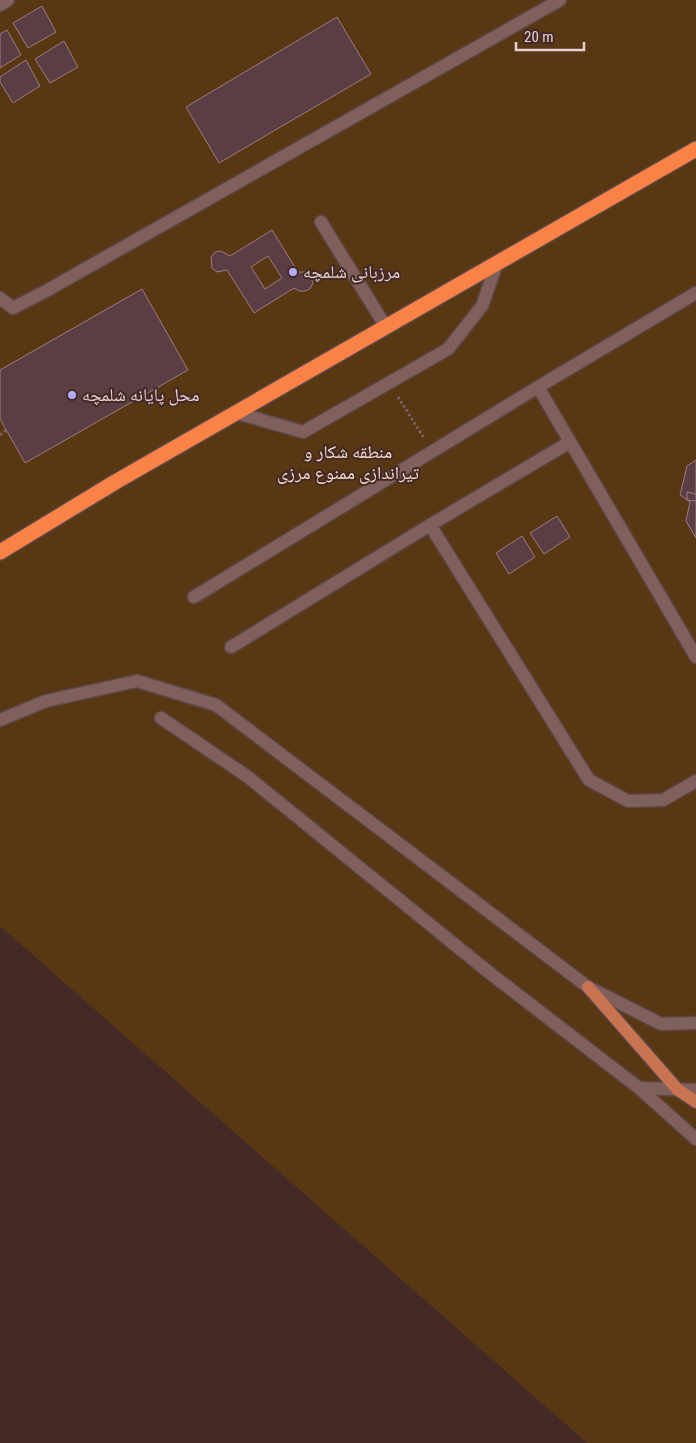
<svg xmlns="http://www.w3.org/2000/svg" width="696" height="1443" viewBox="0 0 696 1443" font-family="'Roboto Condensed','Noto Naskh Arabic',sans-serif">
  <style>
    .green { fill: #583713 }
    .building { fill: #5b3e44; stroke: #9c7c82; fill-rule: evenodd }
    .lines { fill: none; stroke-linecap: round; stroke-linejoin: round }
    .minor-casing { stroke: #5d4745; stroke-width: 15 }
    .major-casing { stroke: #5d4745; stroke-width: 15 }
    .highway-casing { stroke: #5d4745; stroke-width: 18 }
    .path { stroke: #7a6260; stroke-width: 3; stroke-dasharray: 2.5 2.5; stroke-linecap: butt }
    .minor { stroke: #7f605d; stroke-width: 12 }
    .major { stroke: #c97450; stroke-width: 12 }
    .highway { stroke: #fa8247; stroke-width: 15 }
    .poi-dot { fill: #b5acf8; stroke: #442927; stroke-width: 2 }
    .labels { text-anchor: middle; stroke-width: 4; stroke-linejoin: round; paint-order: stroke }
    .poi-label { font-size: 18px; fill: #e4d2d0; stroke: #442927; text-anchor: start }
    .park-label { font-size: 18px; fill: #f7dec7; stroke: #442927 }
  </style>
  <rect width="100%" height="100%" fill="#442927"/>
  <polygon class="green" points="0,0 696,0 696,1443 587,1443 0,926"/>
  <g class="building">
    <polygon points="42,6 56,32 28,48 13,23"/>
    <polygon points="337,17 371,74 219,163 186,107"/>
    <polygon points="7,30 21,55 0,68 0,34"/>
    <polygon points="64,41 78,67 50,83 35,59"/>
    <polygon points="26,60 40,86 13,103 0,82 0,77"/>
    <path d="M 272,230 L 298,272 L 309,272 L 313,283 L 310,289 L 305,291 L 299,291 L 294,288 L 254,313 L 227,270 L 217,272 L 212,268 L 211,257 L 215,252 L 221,251 L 230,256 ZM 268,256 L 282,278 L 265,289 L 251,267 Z"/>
    <polygon points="142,289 188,370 25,463 0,419 0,370"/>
    <polygon points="696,460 696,538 686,521 690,502 680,495 687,466"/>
    <polygon points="687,492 696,494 696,501 687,500"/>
    <polygon points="557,516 570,537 544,554 530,533"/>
    <polygon points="522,536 535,557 509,574 496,553"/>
  </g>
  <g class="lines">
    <g class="minor-casing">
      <g id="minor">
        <polyline points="0,5 8,0"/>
        <polyline points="321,222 386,327"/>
        <polyline points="696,293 538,387 696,657"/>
        <polyline points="0,298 13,308 46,291 560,0"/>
        <polyline points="237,413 303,432 448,349 482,306 497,263"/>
        <polyline points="570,442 430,525 589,780 628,801 663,800 696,781"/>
        <polyline points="194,597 538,387"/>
        <polyline points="231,647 430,525"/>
        <polyline points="161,718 248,777 491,974 639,1088 696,1090"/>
        <polyline points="0,720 46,701 137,681 216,705 588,987 661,1024 696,1023"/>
        <polyline points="639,1088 696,1139"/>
      </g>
    </g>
    <g class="major-casing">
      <polyline id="major" points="588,987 678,1090 696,1102"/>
    </g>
    <g class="highway-casing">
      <polyline id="highway" points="0,552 117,481 696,149"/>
    </g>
    <g class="path">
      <polyline points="398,397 424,438"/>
      <polyline points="0,435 6,430"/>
    </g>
    <use href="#minor" class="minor"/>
    <use href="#major" class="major"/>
    <use href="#highway" class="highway"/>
  </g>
  <g class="poi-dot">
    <circle cx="293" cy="272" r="5"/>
    <circle cx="72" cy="395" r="5"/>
  </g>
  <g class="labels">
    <g class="poi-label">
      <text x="303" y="278">مرزبانی شلمچه</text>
      <text x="82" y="401">محل پایانه شلمچه</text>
    </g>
    <g class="park-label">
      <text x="348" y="458">منطقه شکار و<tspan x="348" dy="21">تیراندازی ممنوع مرزی</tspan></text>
    </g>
  </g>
  <path d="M516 42v8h68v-8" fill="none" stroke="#e4d2d0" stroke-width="2.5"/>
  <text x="524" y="42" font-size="15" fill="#e4d2d0" stroke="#442927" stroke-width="4" paint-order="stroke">20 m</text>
</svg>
